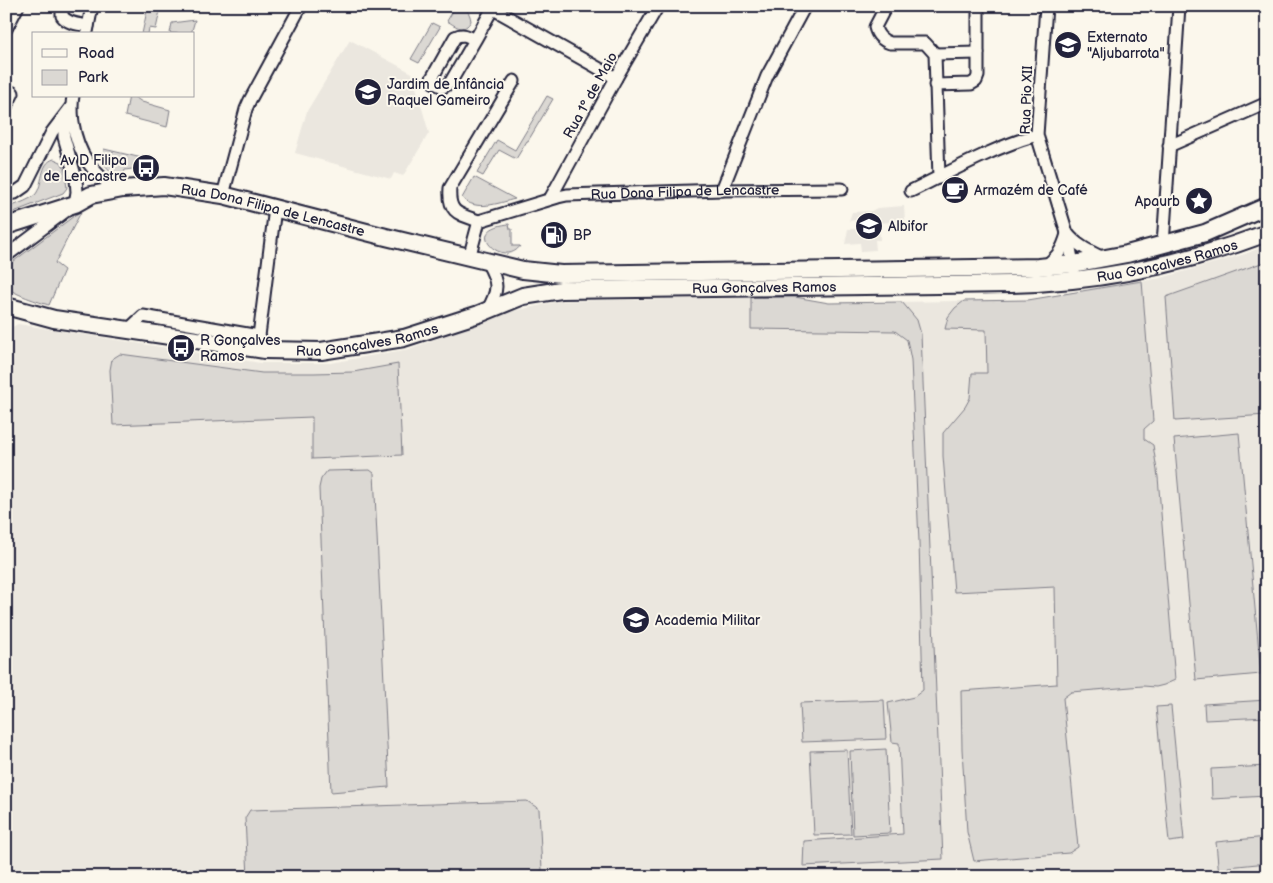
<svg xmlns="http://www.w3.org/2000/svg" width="1273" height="883" viewBox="0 0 1273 883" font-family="'Balsamiq Sans',sans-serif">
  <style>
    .built { fill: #ebe7df }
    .green { fill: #dbd8d3; stroke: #7e7d87 }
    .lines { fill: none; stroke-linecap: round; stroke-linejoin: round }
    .minor-casing { stroke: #22223b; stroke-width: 15 }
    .secondary-casing { stroke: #22223b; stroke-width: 20 }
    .minor { stroke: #fbf7ec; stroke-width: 11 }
    .secondary { stroke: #fbf7ec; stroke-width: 16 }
    .labels { text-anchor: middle; stroke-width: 4; stroke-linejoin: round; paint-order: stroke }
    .poi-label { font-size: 14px; fill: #22223b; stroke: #fbf7ec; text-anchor: start }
    .street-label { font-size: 14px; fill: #22223b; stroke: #fbf7ec }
  </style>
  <rect width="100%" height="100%" fill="#fbf7ec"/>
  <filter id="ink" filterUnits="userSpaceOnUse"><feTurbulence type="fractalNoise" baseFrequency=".02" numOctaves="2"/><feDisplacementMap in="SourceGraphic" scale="10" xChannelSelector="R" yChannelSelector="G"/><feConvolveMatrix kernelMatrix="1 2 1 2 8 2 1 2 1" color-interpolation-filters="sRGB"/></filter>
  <g filter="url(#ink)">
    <g class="built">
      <polygon points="350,40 412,73 429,133 403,176 394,173 391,179 295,153 307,111"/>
      <polygon points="904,206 905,221 879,223 880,240 875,240 876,250 861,251 860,243 845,244 848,229 859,229 858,220 849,221 852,212 871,211 877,208"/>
      <polygon points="1267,245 1267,877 6,877 6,333 8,333 12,327 18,324 261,363 330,363 409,349 509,312 560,301 795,297 829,303 1028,300 1161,278 1245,254"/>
    </g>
    <g class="green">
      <polygon points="148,6 161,6 156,29 149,28 148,34 142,34"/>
      <path d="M 456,6 C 465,6 470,12 471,21 C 464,33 457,27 447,21 Z"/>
      <polygon points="195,20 191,34 170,33 172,23"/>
      <polygon points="432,23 440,27 419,63 411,59"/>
      <polygon points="129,96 133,96 142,102 170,110 167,127 125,116"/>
      <polygon points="547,96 553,99 528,141 527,141 516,159 499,150 483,176 477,173 497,140 515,150"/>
      <path d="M 104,149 L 142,158 L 139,168 L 125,170 L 123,176 C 107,173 101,166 104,149 Z"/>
      <path d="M 54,159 L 61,162 L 64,167 L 67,188 L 63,193 L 11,213 L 12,206 C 20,203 29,200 35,195 C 44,185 39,163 54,159 Z"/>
      <path d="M 474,177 L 515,199 C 498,203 476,212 462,198 Z"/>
      <path d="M 82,210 L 55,263 L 64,270 L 49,305 C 41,303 11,293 7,287 C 5,282 6,273 6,267 Z"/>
      <path d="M 509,224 L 510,229 L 512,229 L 512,246 L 520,246 C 504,269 460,229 509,224 Z"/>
      <polygon points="1267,261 1267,415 1175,421 1166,297"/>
      <polygon points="1142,281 1153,421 1144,429 1144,439 1153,445 1158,477 1175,680 1164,685 1156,687 1143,686 1071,692 1063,698 1078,847 1069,853 974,861 967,832 962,749 961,691 1057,684 1055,587 954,592 943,456 943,433 965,407 970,398 972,373 987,373 986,330 945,329 948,317 955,308 964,301 1028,300"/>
      <polygon points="751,297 795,297 829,303 902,302 917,320 921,334 943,859 803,866 804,841 903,834 899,743 892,742 888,703 914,697 923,690 919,542 911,360 907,340 895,331 751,329"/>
      <polygon points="120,354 262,373 314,373 353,372 398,364 402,455 312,459 312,417 113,425 110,370 112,359"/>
      <polygon points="1239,433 1261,674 1196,680 1174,439"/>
      <polygon points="370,470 374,473 389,787 331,792 319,488 321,479 327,471"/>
      <polygon points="884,700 886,739 802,742 800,703"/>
      <polygon points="1267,700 1267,717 1205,720 1204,704"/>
      <polygon points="1171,706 1184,840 1169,842 1156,707"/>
      <polygon points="886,749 890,833 853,835 850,751"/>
      <polygon points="847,750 851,834 814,835 810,751"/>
      <polygon points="1267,766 1267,796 1212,799 1211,769"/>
      <polygon points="527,801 539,809 542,870 530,877 248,877 245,818 250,810"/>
      <polygon points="1267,837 1267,863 1228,867 1228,876 1219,876 1216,842"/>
    </g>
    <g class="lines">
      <g class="minor-casing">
        <g id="minor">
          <path d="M 62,6 L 62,16 C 68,24 79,24 88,26"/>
          <polyline points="488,6 616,78"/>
          <path d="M 886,6 L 875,27 C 877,36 882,40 890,43 L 925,43 L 935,54 L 939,178"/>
          <polyline points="1046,6 1037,135 1067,233 1074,269"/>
          <polyline points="6,29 18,6"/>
          <polyline points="87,32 92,6"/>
          <path d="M 475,40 L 450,83 L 443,87 L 433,82 L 432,78 L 455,37 C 463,33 468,36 475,40 L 494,6"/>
          <polyline points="935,54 978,53"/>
          <polyline points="935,85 971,84 976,81 978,76 978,11"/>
          <polyline points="6,89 13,93 6,107"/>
          <path d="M 73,96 C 71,107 72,113 73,123 C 78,155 92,172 117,190"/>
          <polyline points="1169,146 1267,103"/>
          <polyline points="722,190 767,76 805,6"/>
          <path d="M 911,191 C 952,171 994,147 1037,135"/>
          <polyline points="6,194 15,193 25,186 52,132 71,107"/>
          <polyline points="223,195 246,109 250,100 301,6"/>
          <polyline points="550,199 616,78 658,6"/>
          <path d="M 479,221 C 458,214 448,213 450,188 L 514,81"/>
          <path d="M 1067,233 C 1076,245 1089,251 1103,258"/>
          <polyline points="1163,245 1179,6"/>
          <polyline points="6,256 75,204 77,192 76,179 64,137 64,124 66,115"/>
          <path id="s1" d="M 469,258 L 479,221 L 558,197 L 567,195 L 722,190 L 842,189"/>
          <path d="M 1044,267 C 1058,256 1062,251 1067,234"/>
          <path d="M 487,311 C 499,290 499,283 487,262"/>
          <polyline points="128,330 143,316 259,336 265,350"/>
          <polyline points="259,336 275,208"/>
        </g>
      </g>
      <g class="secondary-casing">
        <g id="secondary">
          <path id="s2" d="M 6,226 L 75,204 L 91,195 L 123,189 L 164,186 L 223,195 L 386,237 L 523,270 L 561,274 L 1038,267 L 1073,264 L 1127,254 L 1205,233 L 1267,206"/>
          <path id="s3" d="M 6,306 L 54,319 L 265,350 L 321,351 L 404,338 L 479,314 L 523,296 L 561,290 L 1011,284 C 1099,282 1185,264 1267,233"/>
        </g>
      </g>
      <use href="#minor" class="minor"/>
      <use href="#secondary" class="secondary"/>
    </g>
  </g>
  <defs>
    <g id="school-disc" transform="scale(1.4375)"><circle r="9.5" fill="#22223b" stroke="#fbf7ec"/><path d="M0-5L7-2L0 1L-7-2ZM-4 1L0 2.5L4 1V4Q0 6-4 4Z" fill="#fff"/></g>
    <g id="bus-disc" transform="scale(1.4375)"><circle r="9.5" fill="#22223b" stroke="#fbf7ec"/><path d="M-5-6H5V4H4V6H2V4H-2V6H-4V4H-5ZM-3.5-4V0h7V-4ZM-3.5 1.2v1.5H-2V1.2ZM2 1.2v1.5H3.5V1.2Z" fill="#fff"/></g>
    <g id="cafe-disc" transform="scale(1.4375)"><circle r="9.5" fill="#22223b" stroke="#fbf7ec"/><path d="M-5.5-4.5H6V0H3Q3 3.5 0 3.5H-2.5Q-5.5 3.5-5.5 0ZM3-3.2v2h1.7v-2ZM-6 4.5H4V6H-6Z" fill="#fff"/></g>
    <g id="sight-disc" transform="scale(1.4375)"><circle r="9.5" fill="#22223b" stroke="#fbf7ec"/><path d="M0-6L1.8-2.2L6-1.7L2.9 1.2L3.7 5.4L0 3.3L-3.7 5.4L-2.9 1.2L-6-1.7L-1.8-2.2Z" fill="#fff"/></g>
    <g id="university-disc" transform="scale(1.4375)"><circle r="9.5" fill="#22223b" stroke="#fbf7ec"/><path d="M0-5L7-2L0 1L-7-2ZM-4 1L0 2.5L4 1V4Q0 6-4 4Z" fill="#fff"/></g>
    <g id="fuel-disc" transform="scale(1.4375)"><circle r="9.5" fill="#22223b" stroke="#fbf7ec"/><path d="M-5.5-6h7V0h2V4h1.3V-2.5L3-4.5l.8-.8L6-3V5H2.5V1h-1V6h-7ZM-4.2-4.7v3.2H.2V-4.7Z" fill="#fff"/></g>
  </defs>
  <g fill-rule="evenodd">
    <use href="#school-disc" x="1068" y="45"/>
    <use href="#school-disc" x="368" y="92"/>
    <use href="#bus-disc" x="146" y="168"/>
    <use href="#cafe-disc" x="955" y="190"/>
    <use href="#sight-disc" x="1199" y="201"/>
    <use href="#university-disc" x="869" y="226"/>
    <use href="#fuel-disc" x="554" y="235"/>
    <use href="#bus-disc" x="181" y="348"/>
    <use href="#university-disc" x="636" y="620"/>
  </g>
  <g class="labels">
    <g class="poi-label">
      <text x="1087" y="42">Externato<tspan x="1087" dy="16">"Aljubarrota"</tspan></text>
      <text x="387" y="89">Jardim de Infância<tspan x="387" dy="16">Raquel Gameiro</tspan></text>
      <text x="127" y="165" text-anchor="end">Av D Filipa<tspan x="127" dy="16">de Lencastre</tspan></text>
      <text x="974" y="195">Armazém de Café</text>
      <text x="1180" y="206" text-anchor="end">Apaurb</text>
      <text x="888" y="231">Albifor</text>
      <text x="573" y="240">BP</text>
      <text x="200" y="345">R Gonçalves<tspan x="200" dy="16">Ramos</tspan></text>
      <text x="655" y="625">Academia Militar</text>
    </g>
    <g class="street-label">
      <text transform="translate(590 95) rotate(-61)" y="5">Rua 1º de Maio</text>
      <text transform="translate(1026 100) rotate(-88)" y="5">Rua Pio XII</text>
      <text dy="5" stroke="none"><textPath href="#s1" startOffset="248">Rua Dona Filipa de Lencastre</textPath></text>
      <text dy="5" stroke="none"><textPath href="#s2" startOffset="276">Rua Dona Filipa de Lencastre</textPath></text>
      <text dy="5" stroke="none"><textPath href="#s3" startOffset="1176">Rua Gonçalves Ramos</textPath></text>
      <text dy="5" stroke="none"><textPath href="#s3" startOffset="771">Rua Gonçalves Ramos</textPath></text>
      <text dy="5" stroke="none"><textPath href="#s3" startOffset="366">Rua Gonçalves Ramos</textPath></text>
    </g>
  </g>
  <rect width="1273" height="883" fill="none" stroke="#fbf7ec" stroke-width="25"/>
  <rect x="12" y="12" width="1248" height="858" fill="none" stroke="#22223b" stroke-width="2" filter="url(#ink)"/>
  <rect x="32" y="32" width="162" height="65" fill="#fbf7ec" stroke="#a4a2a5"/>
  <rect x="42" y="49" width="25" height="8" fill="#fbf7ec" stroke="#a4a2a5"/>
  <text x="78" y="58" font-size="15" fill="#22223b">Road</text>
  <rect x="42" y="70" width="25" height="15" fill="#dbd8d3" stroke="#a4a2a5"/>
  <text x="78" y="82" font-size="15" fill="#22223b">Park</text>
</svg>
